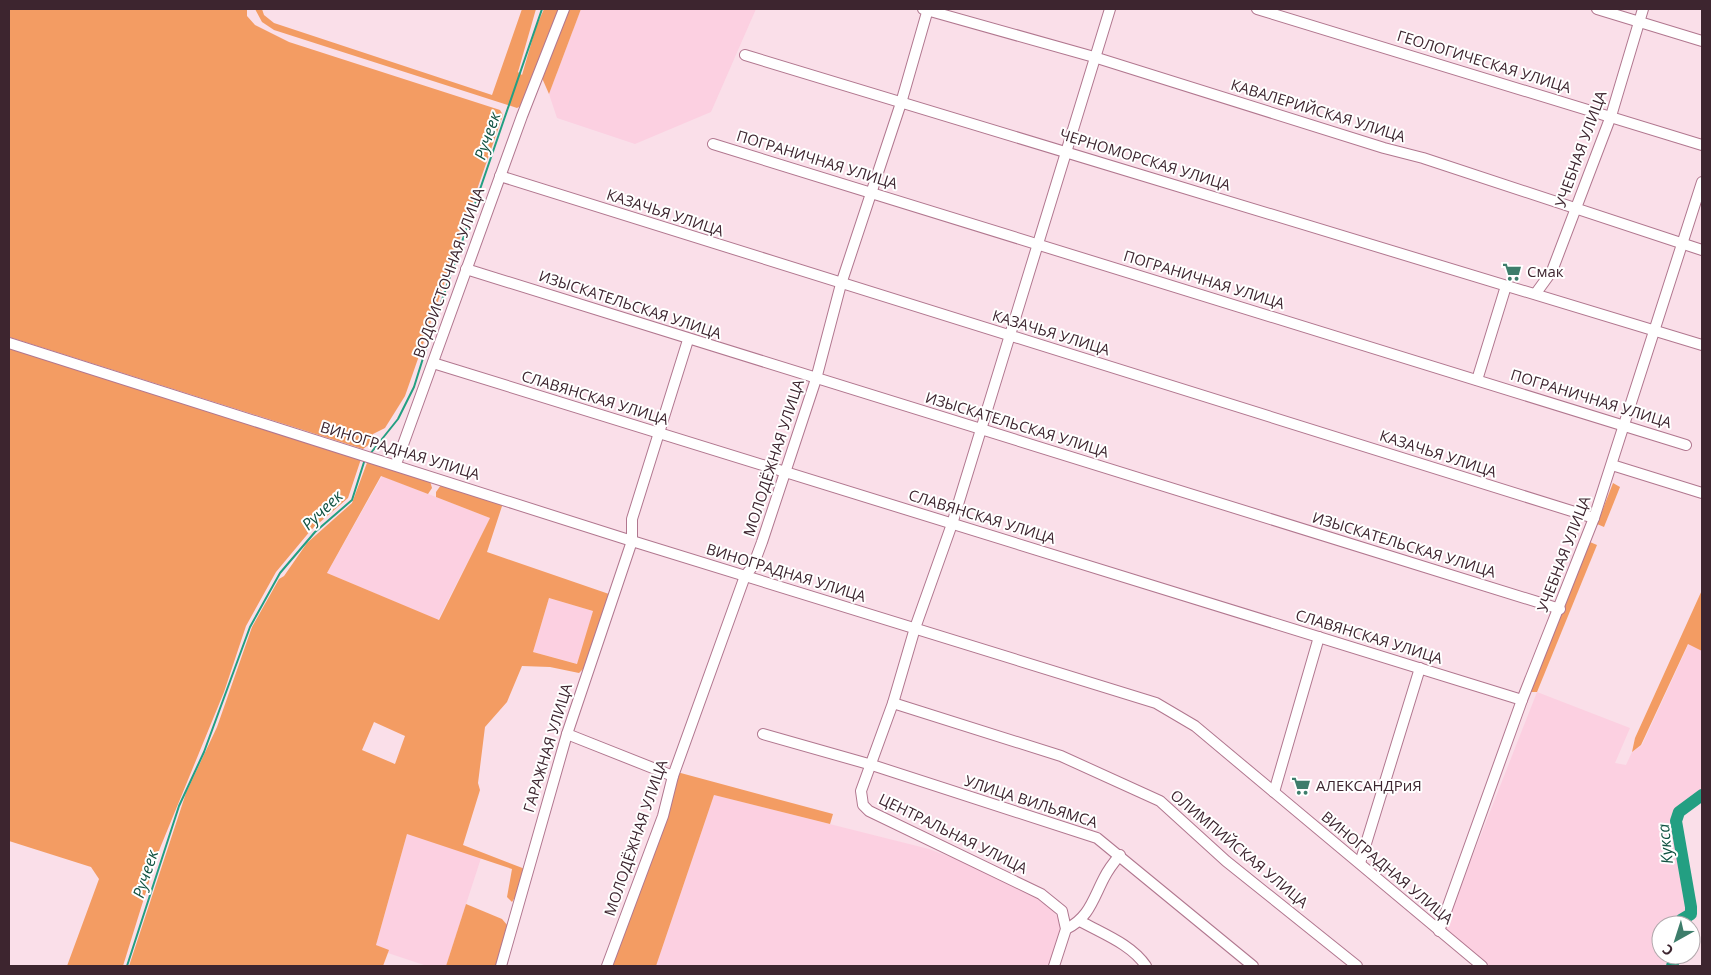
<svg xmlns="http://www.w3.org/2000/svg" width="1711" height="975" viewBox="0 0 1711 975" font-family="'Open Sans',sans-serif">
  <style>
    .built { fill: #fcd0e1 }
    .green { fill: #f39c63; fill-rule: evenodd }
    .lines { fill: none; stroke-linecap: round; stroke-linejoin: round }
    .stream { stroke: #239f82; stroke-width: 2 }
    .river { stroke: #239f82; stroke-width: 12 }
    .minor-casing { stroke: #b1778f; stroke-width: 12 }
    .minor { stroke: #fff; stroke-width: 10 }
    .labels { text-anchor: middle; stroke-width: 4; stroke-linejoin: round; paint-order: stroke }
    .street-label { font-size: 15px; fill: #3d252f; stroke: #fff }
    .poi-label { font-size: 15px; fill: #3d252f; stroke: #fff; text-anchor: start }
    .water-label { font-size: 16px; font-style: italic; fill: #115242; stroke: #fff }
  </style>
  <rect width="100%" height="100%" fill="#fadfe9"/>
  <g class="built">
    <polygon points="581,9 756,9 711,112 635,144 557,118 549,94"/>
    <polygon points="382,476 490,518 438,620 327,573"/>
    <polygon points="549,598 593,611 578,664 533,652"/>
    <polygon points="1689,643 1702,651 1702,793 1679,810 1674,821 1689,906 1688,913 1680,919 1677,925 1661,925 1661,955 1674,955 1670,966 1488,966 1444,929 1537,692 1630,728 1615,763 1626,765 1632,752 1642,745"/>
    <polygon points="714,795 929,849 966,863 1039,899 1051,908 1058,918 1060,930 1050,966 656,966"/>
    <polygon points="407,834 481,858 446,966 427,966 388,953 388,950 376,945"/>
  </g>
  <g class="green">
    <polygon points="9,9 247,9 247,16 255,25 289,42 500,110 503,115 405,396 385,428 373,434 371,443 363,449 9,337"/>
    <polygon points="255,9 262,9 264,15 274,23 492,95 522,9 536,9 518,72 522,75 536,27 544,9 561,9 525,104 517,108 274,30 262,22"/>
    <polygon points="568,9 581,9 549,94 542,78"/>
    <polygon points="9,348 361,459 348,498 311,530 276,572 246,626 224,692 158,853 123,966 67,966 99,879 91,867 9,841"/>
    <path d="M 368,460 L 430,481 L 432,488 L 428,494 L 381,476 L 327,573 L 439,620 L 490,518 L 436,497 L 436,492 L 441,485 L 503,503 L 487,552 L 609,594 L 586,666 L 579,673 L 550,667 L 522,666 L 507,702 L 485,727 L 478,783 L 480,790 L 463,845 L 525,869 L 519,891 L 512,902 L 507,897 L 512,869 L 407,834 L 376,945 L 389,950 L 383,966 L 129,966 L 186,793 L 217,727 L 252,627 L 279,579 L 284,576 L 307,543 L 352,503 ZM 549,598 L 593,611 L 577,664 L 533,652 ZM 374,722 L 405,736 L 395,764 L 362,750 Z"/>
    <polygon points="1613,483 1620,487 1604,527 1597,524"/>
    <polygon points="1590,542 1597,545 1537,692 1530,692"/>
    <polygon points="1702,590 1702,651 1688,644 1641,745 1632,752 1635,738"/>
    <polygon points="677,772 833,814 830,824 714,795 656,966 610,966 673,795"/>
    <polygon points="466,904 502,919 508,926 497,966 446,966"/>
  </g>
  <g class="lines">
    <g class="stream">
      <polyline points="370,454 398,419 414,387 434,323 542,9"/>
      <polyline points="127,966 179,806 204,752 250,627 280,573 315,532 352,500 365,459"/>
    </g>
    <g class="river">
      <polyline points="1679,925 1681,920 1691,914 1691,907 1676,821 1679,812 1702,795"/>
      <polyline points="1672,966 1676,955"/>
    </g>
    <g class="minor-casing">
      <g id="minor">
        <polyline points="923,9 1094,57 1384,148 1423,158 1702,250"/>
        <polyline points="1257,9 1702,145"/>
        <polyline points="1597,9 1702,41"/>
        <polyline points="745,55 1702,345"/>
        <polyline points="713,144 1686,445"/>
        <polyline points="500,176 1594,518"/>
        <polyline points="466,269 1560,609"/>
        <polyline points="1536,293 1552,271 1611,116 1643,9"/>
        <polyline points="9,343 632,541 1156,703 1195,726 1482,966"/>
        <polyline points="433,363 1522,700"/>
        <polyline points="1477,380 1506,286"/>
        <polyline points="396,464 522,116 564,9"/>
        <polyline points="1612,465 1702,493"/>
        <polyline points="893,703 1061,756 1160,801 1226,861 1357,966"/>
        <polyline points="567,734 673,776"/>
        <polyline points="763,734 872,765 1097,838 1253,966"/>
        <polyline points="1274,792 1319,637"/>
        <polyline points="1360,863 1420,668"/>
        <path d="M 1080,921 C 1103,934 1131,944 1146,966"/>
        <path d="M 1066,929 C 1089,918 1093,899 1104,878 C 1108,870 1114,862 1120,855"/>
        <polyline points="1439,931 1522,700 1594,518 1702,182"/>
        <polyline points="501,966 567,734 632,541 632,519 688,340"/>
        <polyline points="607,966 663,816 673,776 745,576 753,566 762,542 816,379 841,284 901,103 928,9"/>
        <polyline points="1054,966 1066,929 1062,911 1041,894 869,811 863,805 861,791 893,703 915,628 952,524 1110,9"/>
      </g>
    </g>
    <use href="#minor" class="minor"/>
  </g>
  <defs>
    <g id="supermarket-bare" transform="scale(1.5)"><path d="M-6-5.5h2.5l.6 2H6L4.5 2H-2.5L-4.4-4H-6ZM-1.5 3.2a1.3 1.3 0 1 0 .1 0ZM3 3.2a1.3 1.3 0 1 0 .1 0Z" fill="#3d7d6b" stroke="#fff" stroke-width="2.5" paint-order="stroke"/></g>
  </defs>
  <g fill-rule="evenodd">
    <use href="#supermarket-bare" x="1512" y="272"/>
    <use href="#supermarket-bare" x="1301" y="786"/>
  </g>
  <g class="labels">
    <g class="street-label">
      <text transform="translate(1484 62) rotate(17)" y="5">ГЕОЛОГИЧЕСКАЯ УЛИЦА</text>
      <text transform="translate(1318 111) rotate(17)" y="5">КАВАЛЕРИЙСКАЯ УЛИЦА</text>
      <text transform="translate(1581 149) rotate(-70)" y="5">УЧЕБНАЯ УЛИЦА</text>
      <text transform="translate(817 160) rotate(17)" y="5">ПОГРАНИЧНАЯ УЛИЦА</text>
      <text transform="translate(1145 160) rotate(17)" y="5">ЧЕРНОМОРСКАЯ УЛИЦА</text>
      <text transform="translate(665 213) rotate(18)" y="5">КАЗАЧЬЯ УЛИЦА</text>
      <text transform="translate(449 273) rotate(-70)" y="5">ВОДОИСТОЧНАЯ УЛИЦА</text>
      <text transform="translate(1204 280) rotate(17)" y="5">ПОГРАНИЧНАЯ УЛИЦА</text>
      <text transform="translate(630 305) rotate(18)" y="5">ИЗЫСКАТЕЛЬСКАЯ УЛИЦА</text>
      <text transform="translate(1051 333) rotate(17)" y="5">КАЗАЧЬЯ УЛИЦА</text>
      <text transform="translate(595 398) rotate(17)" y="5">СЛАВЯНСКАЯ УЛИЦА</text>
      <text transform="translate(1591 399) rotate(17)" y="5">ПОГРАНИЧНАЯ УЛИЦА</text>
      <text transform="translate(1017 425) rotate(17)" y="5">ИЗЫСКАТЕЛЬСКАЯ УЛИЦА</text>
      <text transform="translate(400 451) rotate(17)" y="5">ВИНОГРАДНАЯ УЛИЦА</text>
      <text transform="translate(1438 454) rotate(18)" y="5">КАЗАЧЬЯ УЛИЦА</text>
      <text transform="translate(774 458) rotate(-72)" y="5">МОЛОДЁЖНАЯ УЛИЦА</text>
      <text transform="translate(982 517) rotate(17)" y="5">СЛАВЯНСКАЯ УЛИЦА</text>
      <text transform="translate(1404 545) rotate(17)" y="5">ИЗЫСКАТЕЛЬСКАЯ УЛИЦА</text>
      <text transform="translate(1564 554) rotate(-69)" y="5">УЧЕБНАЯ УЛИЦА</text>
      <text transform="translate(786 573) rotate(17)" y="5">ВИНОГРАДНАЯ УЛИЦА</text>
      <text transform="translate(1369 637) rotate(17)" y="5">СЛАВЯНСКАЯ УЛИЦА</text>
      <text transform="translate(548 748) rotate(-73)" y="5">ГАРАЖНАЯ УЛИЦА</text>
      <text transform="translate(1031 802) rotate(18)" y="5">УЛИЦА ВИЛЬЯМСА</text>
      <text transform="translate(953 834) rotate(26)" y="5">ЦЕНТРАЛЬНАЯ УЛИЦА</text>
      <text transform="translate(636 838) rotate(-71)" y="5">МОЛОДЁЖНАЯ УЛИЦА</text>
      <text transform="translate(1239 849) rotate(40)" y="5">ОЛИМПИЙСКАЯ УЛИЦА</text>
      <text transform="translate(1387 868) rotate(40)" y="5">ВИНОГРАДНАЯ УЛИЦА</text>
    </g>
    <g class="poi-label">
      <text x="1527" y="277">Смак</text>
      <text x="1316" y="791">АЛЕКСАНДРиЯ</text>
    </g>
    <g class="water-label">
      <text transform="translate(487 136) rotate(-71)" y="6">Ручеек</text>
      <text transform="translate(322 510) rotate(-44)" y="6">Ручеек</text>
      <text transform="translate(1665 844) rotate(-96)" y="6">Кукса</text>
      <text transform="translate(145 874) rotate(-72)" y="6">Ручеек</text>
    </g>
  </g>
  <rect width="1711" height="975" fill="none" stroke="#3d252f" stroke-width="20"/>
  <g transform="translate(1676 940) rotate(219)"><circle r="24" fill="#ffffff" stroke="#b1a8ac"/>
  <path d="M0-4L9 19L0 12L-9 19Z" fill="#3d7d6b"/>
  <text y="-8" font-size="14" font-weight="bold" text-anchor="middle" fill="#3d252f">С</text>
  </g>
</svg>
